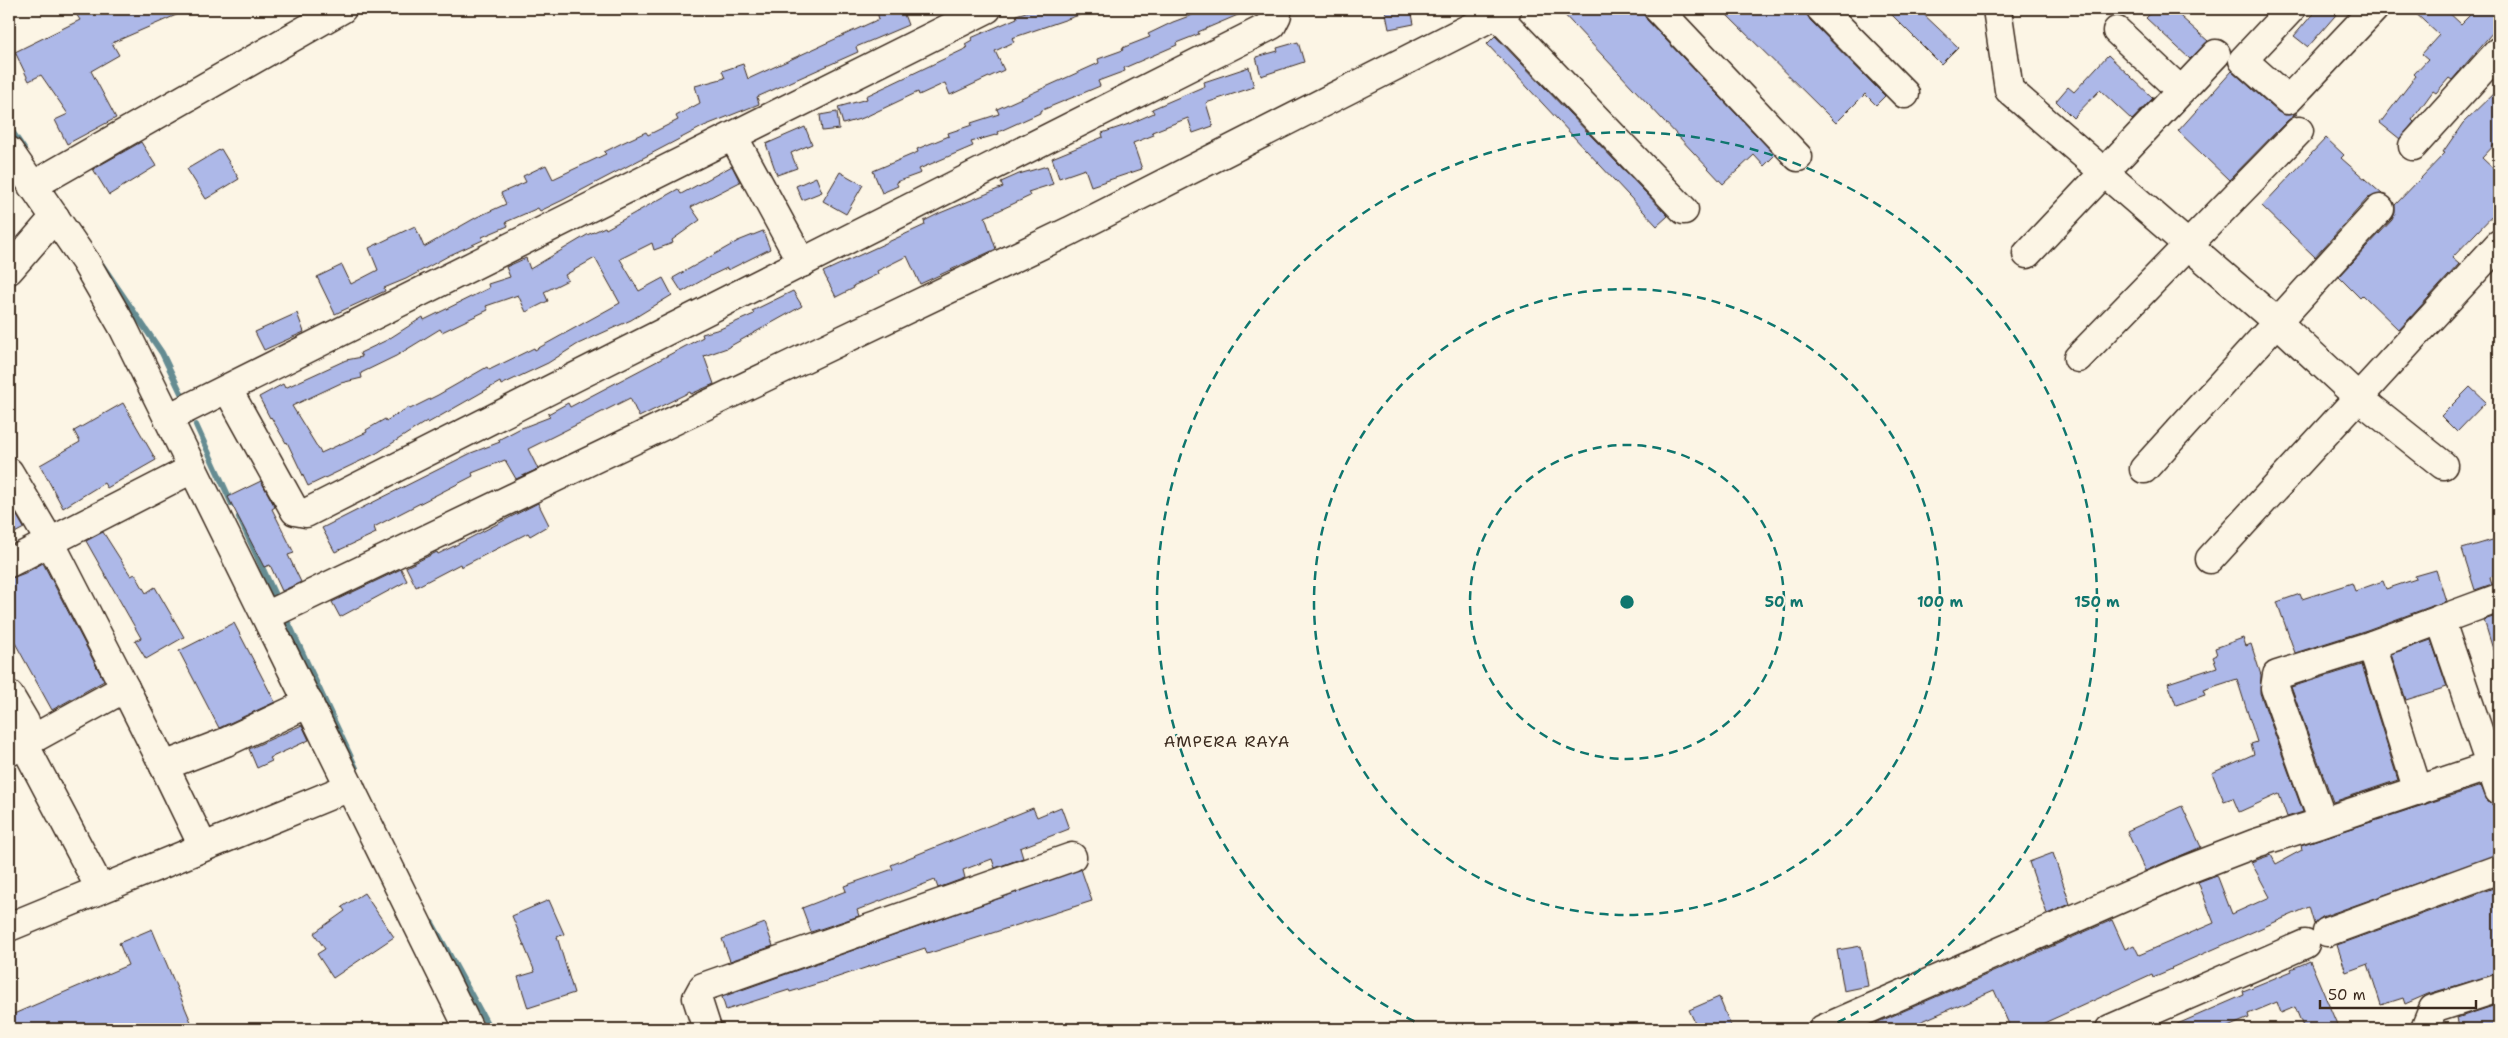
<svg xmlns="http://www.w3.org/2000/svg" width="2508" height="1038" viewBox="0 0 2508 1038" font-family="'Shantell Sans',sans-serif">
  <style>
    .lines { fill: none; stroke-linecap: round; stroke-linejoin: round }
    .stream { stroke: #658c92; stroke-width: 6 }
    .building { fill: #adb8e8; stroke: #3b2a1e; fill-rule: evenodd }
    .minor-casing { stroke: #3b2a1e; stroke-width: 31 }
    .minor { stroke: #fcf5e5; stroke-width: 28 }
    .ring { fill: none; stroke: #0f766e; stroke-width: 2.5; stroke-dasharray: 9 6 }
    .labels { text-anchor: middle; stroke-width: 4; stroke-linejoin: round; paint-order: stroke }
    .quarter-label { font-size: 16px; letter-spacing: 1px; fill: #3b2a1e; stroke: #fcf5e5 }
    .centre { fill: #0f766e; stroke: #fcf5e5; stroke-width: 2.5 }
    .ring-label { font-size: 15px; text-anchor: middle; font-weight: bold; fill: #0f766e; stroke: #fcf5e5; stroke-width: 4; stroke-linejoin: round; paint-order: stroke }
  </style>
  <rect width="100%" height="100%" fill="#fcf5e5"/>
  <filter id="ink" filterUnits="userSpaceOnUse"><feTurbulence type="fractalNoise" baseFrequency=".02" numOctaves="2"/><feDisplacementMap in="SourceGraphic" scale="10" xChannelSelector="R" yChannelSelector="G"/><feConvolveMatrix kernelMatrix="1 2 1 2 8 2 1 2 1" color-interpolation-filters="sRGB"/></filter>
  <g filter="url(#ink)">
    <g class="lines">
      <g class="stream">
        <polyline points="9,127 24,149"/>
        <polyline points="102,265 162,353 181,393"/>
        <polyline points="196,425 232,504"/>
        <polyline points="239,517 274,593"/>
        <polyline points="289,624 356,768"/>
        <polyline points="432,923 490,1029"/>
      </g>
    </g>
    <g class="building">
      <polygon points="73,9 190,9 112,43 119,55 91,71 116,118 67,144 55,120 68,114 41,75 29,81 15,52 80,20"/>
      <polygon points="876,9 902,9 908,25 856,47 858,52 757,97 759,104 704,126 563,200 540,211 538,208 506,222 508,226 482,237 483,240 450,255 406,279 384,288 385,291 335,314 317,277 342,265 351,284 378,270 369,248 415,226 424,247 477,217 506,204 501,193 526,182 523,176 546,165 553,179 606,154 604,152 622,143 646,132 648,135 678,120 676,116 700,103 695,86 725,78 722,71 743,64 748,79 879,19"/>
      <polygon points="1036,9 1088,9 1088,12 1012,38 1014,42 995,51 1004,70 950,95 945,83 919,95 918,92 863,118 843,124 838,107 867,99 866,96 967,48 965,44 972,40 971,38 1017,18 1016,15"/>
      <polygon points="1208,9 1252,9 1198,32 1199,34 1176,43 1177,45 1124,68 1125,71 1098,81 1100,86 1040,111 1040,113 998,132 999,134 971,142 973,146 919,169 921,173 896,182 898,186 882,193 873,171 918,152 917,149 949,136 948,133 972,125 971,123 999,114 997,109 1099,63 1098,59 1123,50 1122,48 1150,37 1148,34 1173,22"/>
      <polygon points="1385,9 1411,9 1414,24 1389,29"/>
      <polygon points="1559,9 1643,9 1647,20 1775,155 1764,166 1754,155 1723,184"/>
      <polygon points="1721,9 1806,9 1810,20 1885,96 1876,105 1865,94 1836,123"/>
      <polygon points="1886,9 1918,9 1958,47 1941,64"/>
      <polygon points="2155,9 2172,9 2208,41 2190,59 2146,18"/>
      <polygon points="2317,9 2341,9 2308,47 2294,36"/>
      <polygon points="2411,9 2445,9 2461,24 2476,9 2499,9 2499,25 2452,80 2449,78 2436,93 2433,91 2412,120 2414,122 2400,139 2380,123 2416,76 2414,74 2428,59 2422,54 2439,35"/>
      <polygon points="1495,36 1668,216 1657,226 1487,44"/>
      <polygon points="1298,42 1304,62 1261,76 1256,57 1278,51 1277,48"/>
      <polygon points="2108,55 2153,98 2132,120 2100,90 2073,118 2056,101 2068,87 2074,92"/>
      <polygon points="1249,67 1254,87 1206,103 1213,126 1193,133 1188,118 1152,132 1154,135 1133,143 1142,169 1091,186 1085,169 1059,178 1052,158 1103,137 1102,133 1129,124 1154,113 1152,109 1205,86 1204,82"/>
      <polygon points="2232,71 2278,112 2285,115 2297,114 2288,120 2229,180 2178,131"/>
      <polygon points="2499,88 2499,140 2482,158 2499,174 2499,209 2452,258 2459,264 2399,330 2363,295 2360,298 2339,277 2392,220 2395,213 2395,205 2445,153 2443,152 2463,123"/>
      <polygon points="837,112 839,129 822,131 820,115"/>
      <polygon points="805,127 812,144 791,153 797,168 777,175 766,144"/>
      <polygon points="2326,138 2344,155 2341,158 2382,194 2368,198 2315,257 2262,206"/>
      <polygon points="141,142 156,166 109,195 93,169"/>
      <polygon points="221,149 239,179 206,199 187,169"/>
      <path d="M 732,166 L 740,182 L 691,207 L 700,220 L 672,240 L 673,243 L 654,250 L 652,243 L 620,259 L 639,291 L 663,278 L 672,295 L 631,320 L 578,344 L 548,363 L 501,385 L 500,382 L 428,423 L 427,421 L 377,453 L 308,486 L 287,442 L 286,443 L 271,417 L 270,418 L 259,397 L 283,384 L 285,388 L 346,360 L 362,357 L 360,353 L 387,340 L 423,317 L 424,320 L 489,288 L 488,284 L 510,277 L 506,267 L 526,258 L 530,269 L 587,235 L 605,227 L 606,229 L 678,189 L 681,194 ZM 595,258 L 620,303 L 535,350 L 534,348 L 489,370 L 487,367 L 438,395 L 410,409 L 409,407 L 386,421 L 385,419 L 366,430 L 367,432 L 321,453 L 292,406 L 341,383 L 362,378 L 361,373 L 396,356 L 440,329 L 442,332 L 488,310 L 486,306 L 518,295 L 526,312 L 548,301 L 544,292 L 568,280 L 565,275 Z"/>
      <polygon points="1047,166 1053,184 1028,192 1030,196 985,217 996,249 920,284 907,256 877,271 878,274 853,286 854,288 836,297 823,272 925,225 924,221 940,213 1003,187 1001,182 1019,174"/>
      <polygon points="840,172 863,185 846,214 823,201"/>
      <polygon points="816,177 822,192 802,200 796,186"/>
      <polygon points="763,231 770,249 728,270 727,268 708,277 682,292 673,278 738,241"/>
      <polygon points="793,291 802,306 727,348 704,356 714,384 691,394 690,392 639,417 630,398 528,449 538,469 516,479 505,460 472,473 473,476 374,527 376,533 335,552 322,528 471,453 500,442 498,440 519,429 550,417 548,414 568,403 570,407 703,337 702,334 720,329 754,314 752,311"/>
      <polygon points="297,313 304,332 264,350 255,332"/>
      <polygon points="2470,387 2486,402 2457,432 2441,416"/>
      <polygon points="123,403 156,460 107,488 104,483 63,508 40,465 80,442 74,431"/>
      <polygon points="261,481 275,507 272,509 294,553 288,555 301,582 282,591 270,565 264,567 228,497"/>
      <polygon points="9,502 24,528 9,536"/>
      <polygon points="538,503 549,525 530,536 528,533 461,567 460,564 416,587 406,567 437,552 438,554 470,538"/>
      <polygon points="103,532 131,576 135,574 146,593 155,587 184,637 146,659 135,641 141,638 86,541"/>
      <polygon points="2499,538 2499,574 2490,577 2492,584 2475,590 2462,549"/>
      <polygon points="43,563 104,681 52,710 9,632 9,579 25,573"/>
      <polygon points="401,569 407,581 340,617 332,602"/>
      <polygon points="2436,570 2446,601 2367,630 2295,653 2277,602 2300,594 2302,599 2352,583 2355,591 2383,581 2386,589 2416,579 2415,576"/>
      <polygon points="2499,615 2499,656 2495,656 2484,620"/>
      <polygon points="234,623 275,702 219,728 179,651"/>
      <polygon points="2243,638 2246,646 2251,644 2261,675 2260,693 2303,812 2287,817 2279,794 2239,812 2233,798 2224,801 2212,773 2254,754 2251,744 2257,742 2237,679 2203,690 2205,695 2176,705 2168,683 2217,667 2213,657 2217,655 2215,648"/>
      <polygon points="2431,640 2447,687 2406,700 2391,654"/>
      <polygon points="2362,665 2398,780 2333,802 2291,687"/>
      <polygon points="302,725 309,740 270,758 272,761 257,768 249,749"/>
      <polygon points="2481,786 2488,802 2496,806 2499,817 2499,854 2322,917 2314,924 2309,907 2171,968 2172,969 2153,977 2152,974 2031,1029 2011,1029 1994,990 1904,1029 1879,1029 1876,1023 2112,920 2125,949 2134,945 2139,955 2214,923 2198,882 2217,875 2232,914 2270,897 2251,862 2271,855 2276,864 2302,850 2301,845"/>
      <polygon points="2182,806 2201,847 2145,871 2127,831"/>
      <polygon points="1061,807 1069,829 1020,848 1023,858 995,868 992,859 963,870 965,878 938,888 935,880 857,910 859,916 811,932 802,908 846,891 844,886 893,869 891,865 1033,808 1037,817"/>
      <polygon points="2053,853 2070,904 2047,914 2029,862"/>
      <polygon points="1081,869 1092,901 927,954 925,948 823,982 790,992 789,990 726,1010 722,997"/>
      <polygon points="2499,886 2499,973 2428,994 2405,1004 2403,998 2381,1005 2368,964 2346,972 2337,945"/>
      <polygon points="364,893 394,937 333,978 317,954 325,949 314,933 345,911 342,907"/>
      <polygon points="549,900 564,934 557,937 574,993 528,1008 518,977 535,972 512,916"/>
      <polygon points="765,923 773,946 730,961 722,939"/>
      <polygon points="152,929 194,1029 9,1029 9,1016 128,965 119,943"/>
      <polygon points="1861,946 1868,986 1844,991 1837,950"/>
      <polygon points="2310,961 2339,1029 2304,1029 2295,1007 2281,1013 2277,1002 2248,1014 2249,1018 2223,1029 2166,1029 2244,995 2243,991 2292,971 2291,969"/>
      <polygon points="1719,997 1732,1029 1698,1029 1689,1010"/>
      <polygon points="2499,1004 2499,1029 2460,1029 2457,1018"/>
    </g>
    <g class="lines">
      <g class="minor-casing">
        <g id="minor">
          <polyline points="1491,9 1684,210"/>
          <polyline points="1658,9 1798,157"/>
          <polyline points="1821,9 1905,94"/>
          <polyline points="1997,9 2009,90 2277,322 2359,398 2443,465"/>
          <polyline points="2291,9 2243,60 2288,100 2374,9"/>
          <polyline points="2117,31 2181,91"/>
          <polyline points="733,136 802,263"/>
          <polyline points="2413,146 2499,51"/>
          <polyline points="9,151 85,261 123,327 469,1029"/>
          <polyline points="32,186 342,9"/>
          <polyline points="2027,254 2216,54"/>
          <polyline points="9,270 55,217"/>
          <polyline points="2078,358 2299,131"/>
          <polyline points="228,390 295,511 306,513 1272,25 1277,15 1276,9"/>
          <polyline points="168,418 987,9"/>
          <polyline points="2144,469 2380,209"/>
          <polyline points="9,472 49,540 125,688"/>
          <polyline points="2210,559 2499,244"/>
          <polyline points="9,563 192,469"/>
          <polyline points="2499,598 2372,645 2277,675 2275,688 2323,822 2499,763"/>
          <polyline points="266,616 1070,231 1507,9"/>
          <polyline points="2440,619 2499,791"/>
          <polyline points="2372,645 2418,791"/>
          <polyline points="9,695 25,722"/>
          <polyline points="24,744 93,875"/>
          <polyline points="9,752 125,688 164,766 226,742 309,703"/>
          <polyline points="164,766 198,836"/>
          <polyline points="9,927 350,787"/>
          <polyline points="2327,932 2499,869"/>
          <polyline points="707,1029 697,998 703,987 1072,857"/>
          <polyline points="1823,1029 2186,870 2256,843 2323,822"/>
          <polyline points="2110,1029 2305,944"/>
          <polyline points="2425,1029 2433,1009 2499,988"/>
        </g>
      </g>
      <use href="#minor" class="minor"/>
    </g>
  </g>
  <g class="ring">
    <circle cx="1627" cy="602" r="157"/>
    <circle cx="1627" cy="602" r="313"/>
    <path d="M1428 1028A470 470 0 1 1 1826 1028"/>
  </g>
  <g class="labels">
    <g class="quarter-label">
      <text x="1227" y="747">AMPERA RAYA</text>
    </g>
  </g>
  <circle cx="1627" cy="602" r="8" class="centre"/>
  <g class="ring-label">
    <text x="1784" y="607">50 m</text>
    <text x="1940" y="607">100 m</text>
    <text x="2097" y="607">150 m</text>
  </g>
  <rect width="2508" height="1038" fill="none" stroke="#fcf5e5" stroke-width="30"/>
  <rect x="15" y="15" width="2478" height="1008" fill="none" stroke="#3b2a1e" stroke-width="2" filter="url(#ink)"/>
  <path d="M2320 1000v8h156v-8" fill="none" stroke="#3b2a1e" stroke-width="2.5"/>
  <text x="2328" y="1000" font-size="15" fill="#3b2a1e" stroke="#fcf5e5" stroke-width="4" paint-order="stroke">50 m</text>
</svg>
